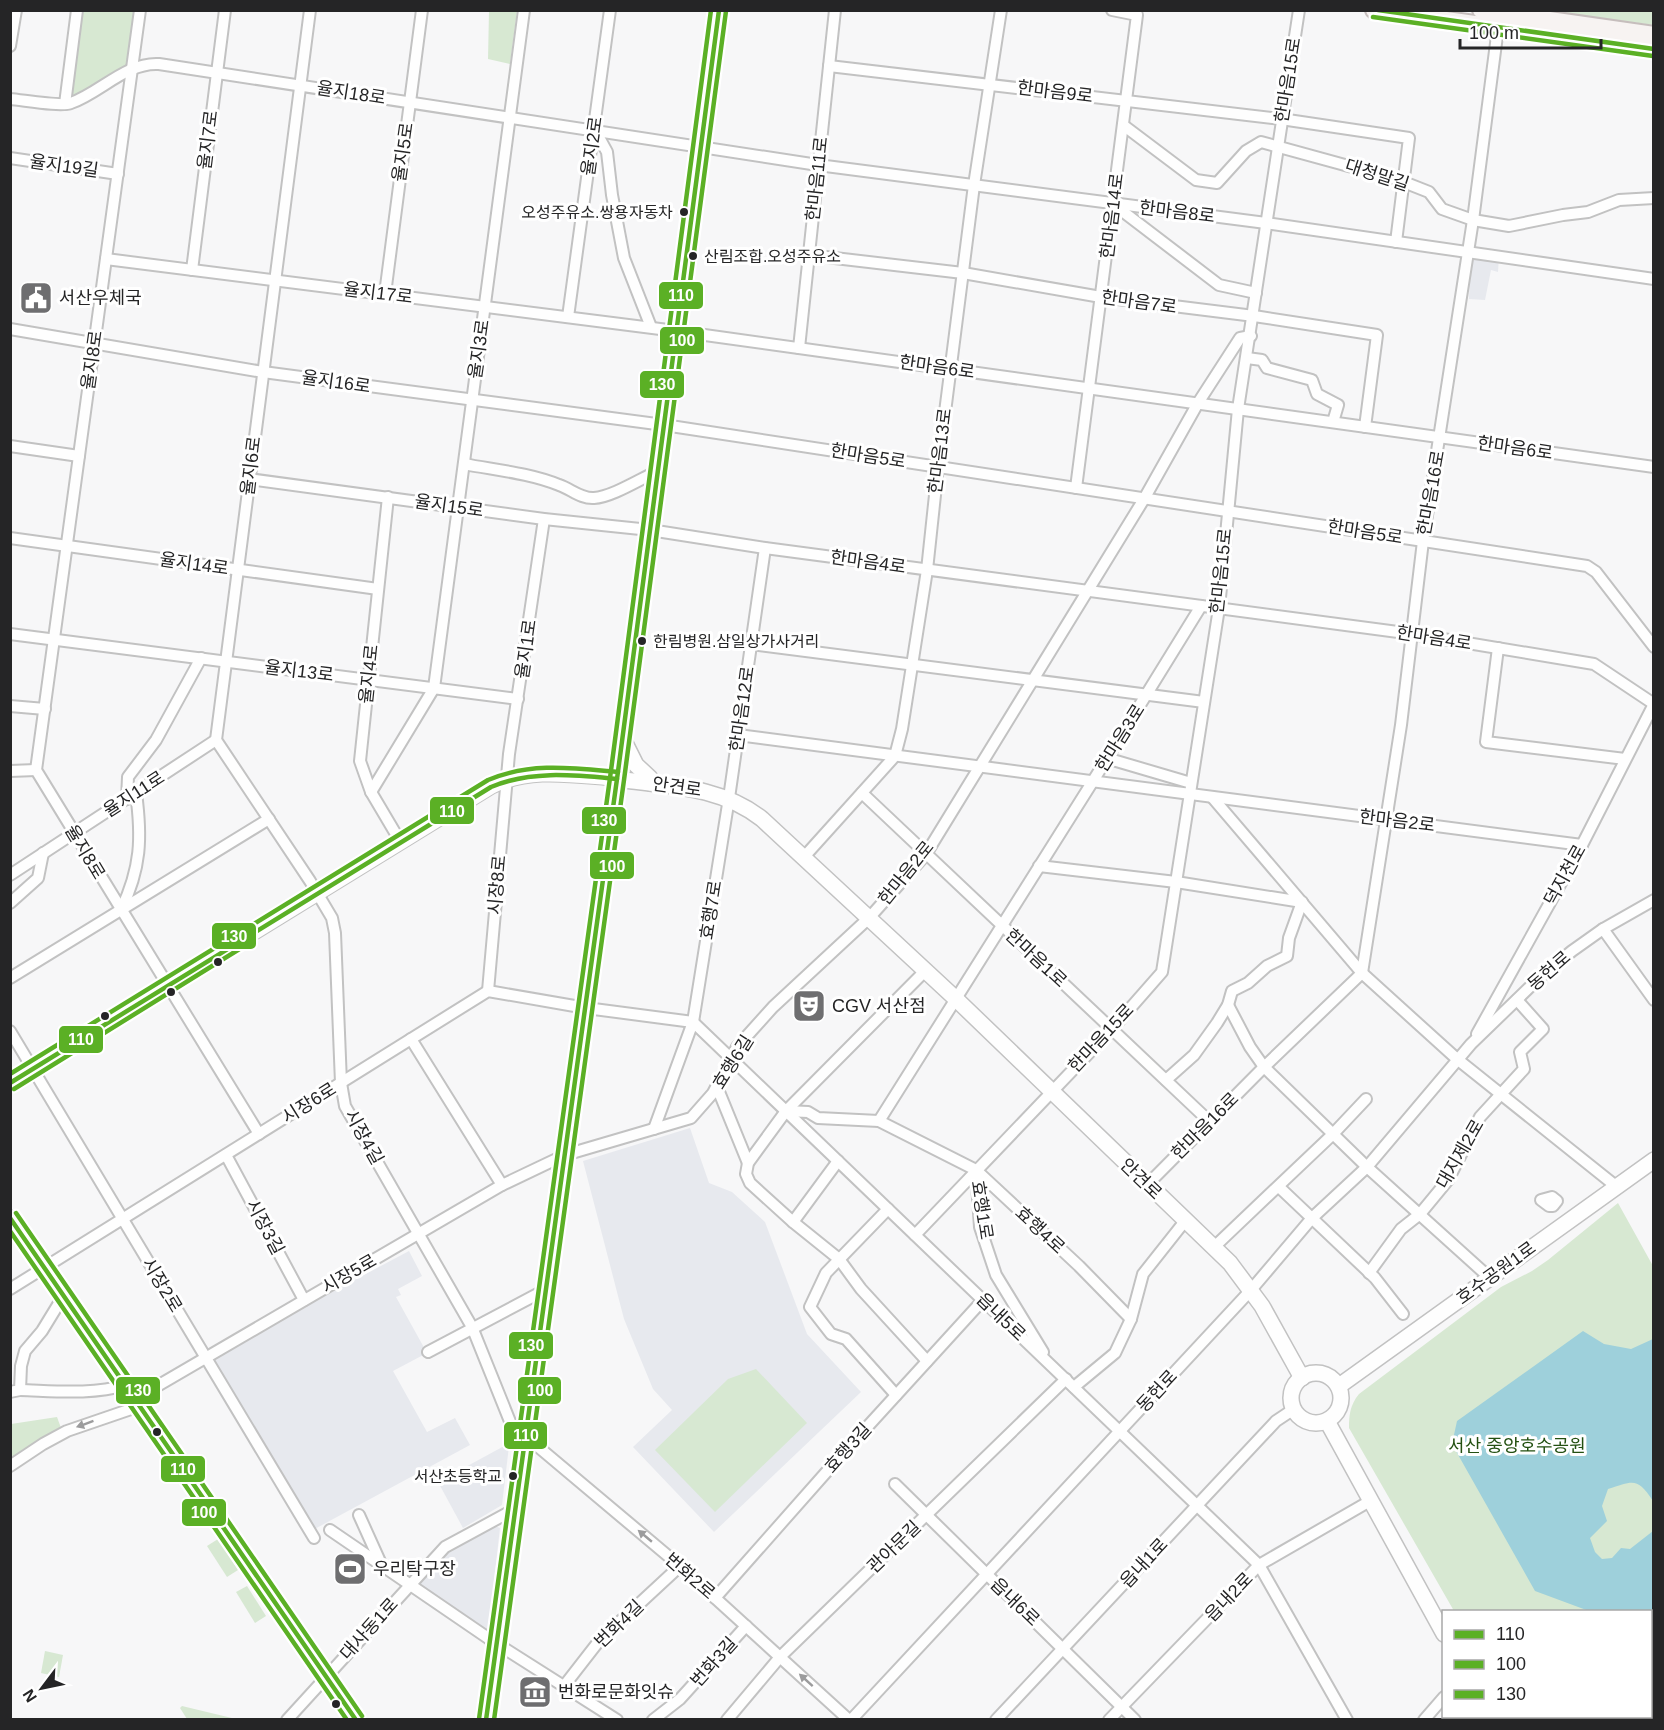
<svg xmlns="http://www.w3.org/2000/svg" width="1664" height="1730" viewBox="0 0 1664 1730" font-family="Arial,'Noto Sans KR',sans-serif">
  <style>
    .built { fill: #e7e9ee }
    .green { fill: #d7e8d2 }
    .water { fill: #9ed0db }
    .lines { fill: none; stroke-linecap: round; stroke-linejoin: round }
    .minor-casing { stroke: #c2c2c2; stroke-width: 14 }
    .tertiary-casing { stroke: #c2c2c2; stroke-width: 16 }
    .secondary-casing { stroke: #c2c2c2; stroke-width: 18 }
    .primary-casing { stroke: #c6bebd; stroke-width: 20 }
    .minor { stroke: #fefefe; stroke-width: 10 }
    .tertiary { stroke: #fefefe; stroke-width: 14 }
    .secondary { stroke: #fefefe; stroke-width: 15 }
    .primary { stroke: #f7f3f2; stroke-width: 16 }
    .bus-1-casing { stroke: #fff; stroke-width: 9 }
    .bus-2-casing { stroke: #fff; stroke-width: 9 }
    .bus-3-casing { stroke: #fff; stroke-width: 9 }
    .bus-1 { stroke: #5bb025; stroke-width: 4.5 }
    .bus-2 { stroke: #5bb025; stroke-width: 4.5 }
    .bus-3 { stroke: #5bb025; stroke-width: 4.5 }
    .oneway { fill: #9c9c9d }
    .bus-dot { fill: #252526; stroke: #fff; stroke-width: 2 }
    .labels { text-anchor: middle; stroke-width: 6; stroke-linejoin: round; paint-order: stroke }
    .bus-label { font-size: 16px; fill: #252526; stroke: #fff; text-anchor: end }
    .street-label { font-size: 18px; fill: #252526; stroke: #fff }
    .poi-label { font-size: 18px; fill: #252526; stroke: #fff; text-anchor: start }
    .park-label { font-size: 18px; fill: #235011; stroke: #fff }
    .line-badge { stroke: #fff; stroke-width: 2 }
    .badge-label { font-size: 16px; text-anchor: middle; font-weight: bold; fill: #fff }
  </style>
  <rect width="100%" height="100%" fill="#f7f7f8"/>
  <g class="built">
    <polygon points="1471,254 1499,256 1498,272 1491,270 1485,300 1469,299"/>
    <polygon points="690,1128 709,1183 732,1192 765,1222 807,1334 861,1392 714,1532 633,1447 672,1410 653,1389 624,1319 583,1161"/>
    <polygon points="409,1251 422,1276 398,1289 401,1295 396,1297 427,1353 393,1371 427,1432 455,1418 470,1445 311,1531 208,1358"/>
    <polygon points="506,1445 509,1446 502,1505 463,1528 438,1482"/>
    <polygon points="495,1526 500,1528 488,1633 419,1586 417,1580 449,1549 452,1550"/>
  </g>
  <g class="green">
    <polygon points="82,11 137,11 131,66 71,99"/>
    <polygon points="489,11 517,11 510,64 488,59"/>
    <polygon points="1550,11 1653,11 1653,25"/>
    <path d="M 1618,1203 L 1653,1266 L 1653,1662 L 1651,1660 L 1650,1612 L 1454,1611 L 1349,1428 C 1349,1415 1350,1405 1359,1394 L 1501,1287 L 1532,1271 L 1548,1260 Z"/>
    <polygon points="756,1369 807,1423 715,1512 655,1450 728,1379"/>
    <polygon points="57,1417 61,1428 11,1461 11,1424"/>
    <polygon points="218,1539 238,1570 227,1577 207,1546"/>
    <polygon points="247,1586 266,1616 255,1623 236,1592"/>
    <polygon points="45,1651 63,1655 59,1677 41,1673"/>
    <polygon points="182,1706 236,1719 187,1719 180,1708"/>
  </g>
  <path class="water" d="M 1583,1331 L 1604,1344 L 1631,1349 L 1653,1339 L 1653,1501 C 1637,1477 1634,1481 1608,1489 L 1602,1506 L 1607,1521 L 1590,1538 L 1595,1552 L 1602,1559 L 1612,1558 L 1621,1548 L 1630,1549 L 1653,1531 L 1653,1637 L 1651,1636 L 1650,1612 L 1589,1611 L 1535,1591 L 1452,1444 L 1457,1421 Z"/>
  <g class="lines">
    <g class="minor-casing">
      <g id="minor">
        <polyline points="140,10 36,770 259,1134"/>
        <polyline points="310,10 216,740 310,881 332,918 335,933 341,1083 345,1106 472,1327 511,1424 680,1566 849,1720"/>
        <polyline points="10,46 16,10"/>
        <polyline points="829,66 1281,119 1409,138 1396,242"/>
        <path d="M 10,99 C 23,100 61,107 71,103 C 100,93 126,62 159,64 L 818,165 L 1266,223 L 1654,279"/>
        <polyline points="65,104 77,10"/>
        <polyline points="1123,125 1196,180 1217,183 1246,151 1261,142 1396,179 1429,192 1442,209 1473,220 1509,226 1563,215 1588,212 1619,200 1654,198"/>
        <polyline points="595,130 607,152 612,195 624,258 651,327"/>
        <polyline points="10,158 118,174"/>
        <polyline points="1113,204 1219,285 1256,293"/>
        <polyline points="809,255 963,273 1101,297 1254,316 1377,335 1365,427"/>
        <polyline points="106,259 676,331 1654,467"/>
        <polyline points="192,270 225,10"/>
        <polyline points="385,294 422,10"/>
        <polyline points="568,317 610,10"/>
        <polyline points="10,329 263,372 664,425 1587,566 1596,572 1654,647"/>
        <polyline points="799,348 835,10"/>
        <polyline points="1247,358 1262,360 1267,368 1312,380 1317,394 1338,405 1333,422"/>
        <polyline points="10,446 79,456"/>
        <path d="M 464,464 C 495,470 530,473 559,485 C 571,489 581,499 594,498 C 612,497 640,479 658,471"/>
        <polyline points="249,479 544,519 650,530 765,548 1413,634 1594,664 1654,704"/>
        <polyline points="1076,488 1137,15 1112,10"/>
        <polyline points="388,497 360,761 371,792 400,841"/>
        <polyline points="10,538 378,589"/>
        <polyline points="10,634 518,699"/>
        <polyline points="751,644 1204,702"/>
        <polyline points="1498,648 1486,742 1625,759"/>
        <polyline points="10,706 45,709"/>
        <polyline points="738,735 1582,845"/>
        <polyline points="1106,758 1191,783"/>
        <polyline points="10,771 36,770"/>
        <polyline points="371,792 434,688 524,10"/>
        <polyline points="862,793 1210,1122"/>
        <polyline points="1212,797 1362,973 1457,1059 1617,1187"/>
        <polyline points="127,799 128,777 156,740 201,658"/>
        <polyline points="804,857 895,756 902,729 927,570 938,467 974,185 1001,10"/>
        <polyline points="1039,866 1176,882 1302,902"/>
        <polyline points="10,875 216,740"/>
        <polyline points="10,903 38,878 43,853"/>
        <path d="M 121,910 C 141,868 142,838 136,793"/>
        <polyline points="1603,929 1654,1000"/>
        <polyline points="926,970 786,1111 748,1163 746,1174 750,1183 793,1222 839,1259 861,1289 927,1361"/>
        <polyline points="10,978 269,819"/>
        <polyline points="488,991 509,754 544,519"/>
        <polyline points="1228,1005 1250,1047 1264,1067 1367,1167 1490,1278"/>
        <polyline points="10,1031 314,1538"/>
        <polyline points="1477,1034 1582,845 1654,704"/>
        <polyline points="411,1039 502,1185"/>
        <polyline points="1166,1080 1194,1055 1217,1023 1228,1005 1232,991 1248,983 1267,966 1287,956 1289,938 1302,902"/>
        <polyline points="717,1087 748,1163"/>
        <polyline points="786,1111 808,1112 818,1118 879,1121 976,1170 1079,1266 1131,1319"/>
        <polyline points="879,1121 1093,781 1201,606"/>
        <polyline points="654,1129 693,1022 729,798 765,548"/>
        <polyline points="226,1155 304,1300"/>
        <polyline points="976,1170 980,1227 996,1275 1043,1352"/>
        <polyline points="1147,1185 1264,1067 1362,973 1401,725 1423,541 1473,220 1498,28"/>
        <polyline points="1279,1187 1375,1278 1403,1314"/>
        <polygon points="1552,1197 1557,1201 1553,1206 1549,1206 1541,1200"/>
        <polyline points="888,1209 826,1273 810,1307 831,1334 846,1339 896,1395"/>
        <polyline points="793,1222 838,1161"/>
        <polyline points="915,1235 1112,1029 1162,972 1219,608 1238,409 1299,10"/>
        <polyline points="1213,1248 1333,1134 1366,1099"/>
        <polyline points="1369,1273 1401,1229 1420,1214 1448,1180 1480,1117 1524,1069 1520,1052 1543,1029 1517,1000"/>
        <polyline points="10,1289 488,991 586,1008 693,1022 1259,1565 1347,1720"/>
        <polyline points="428,1352 547,1289"/>
        <polyline points="1074,1387 1115,1353 1131,1319 1143,1274 1185,1221"/>
        <path d="M 20,1390 C 55,1391 92,1395 126,1385"/>
        <polyline points="10,1392 20,1390 21,1366 25,1351 42,1331 64,1295"/>
        <polyline points="135,1399 502,1185 565,1155 691,1118 713,1093 737,1047 773,1007 870,917 926,854 1144,499 1198,403 1240,338 1251,336"/>
        <polyline points="10,1466 43,1444 67,1431 140,1406"/>
        <polyline points="895,1484 1135,1720"/>
        <polyline points="359,1515 382,1566"/>
        <polyline points="330,1530 488,1638 617,1720"/>
        <polyline points="715,1598 837,1460 983,1300"/>
        <polyline points="564,1686 599,1641 680,1566"/>
        <polyline points="1650,1703 1654,1708"/>
        <polyline points="287,1720 445,1547 517,1508"/>
        <polyline points="653,1720 680,1699 746,1626"/>
        <polyline points="727,1720 780,1657 1066,1379"/>
        <polyline points="851,1720 1251,1290 1312,1218 1367,1167 1471,1044 1536,981 1572,951 1603,929 1654,900"/>
        <polyline points="996,1720 1276,1421 1294,1409"/>
        <polyline points="1109,1720 1259,1565 1370,1501"/>
        <polyline points="1424,1720 1444,1697"/>
        <polyline points="1628,1720 1633,1716"/>
      </g>
    </g>
    <g class="tertiary-casing">
      <g id="tertiary">
        <path d="M 10,1083 L 491,787 C 530,767 575,776 617,779 L 486,1720"/>
        <polyline points="10,1217 356,1720"/>
      </g>
    </g>
    <g class="secondary-casing">
      <g id="secondary">
        <path d="M 719,10 L 617,779 C 668,786 721,786 762,819 L 956,999 L 1230,1263 L 1262,1306 L 1302,1378"/>
        <polyline points="623,739 636,765 650,778 651,783"/>
        <circle cx="1316" cy="1398" r="25"/>
        <polyline points="1339,1386 1654,1160"/>
        <polyline points="1327,1421 1444,1634"/>
        <polyline points="1489,1716 1491,1720"/>
      </g>
    </g>
    <g class="primary-casing">
      <g id="primary">
        <polyline points="1374,10 1654,49"/>
        <polyline points="1481,10 1654,35"/>
      </g>
    </g>
    <use href="#minor" class="minor"/>
    <use href="#tertiary" class="tertiary"/>
    <use href="#secondary" class="secondary"/>
    <use href="#primary" class="primary"/>
    <g class="bus-1-casing">
      <g id="bus-1">
        <polyline points="1378,10 1654,49"/>
        <path d="M 10,1083 L 491,787 C 532,770 574,775 617,779"/>
        <polyline points="10,1218 356,1720"/>
        <polyline points="486,1720 617,779 719,10"/>
      </g>
    </g>
    <g class="bus-2-casing">
      <g id="bus-2">
        <polyline points="1373,17 1653,56"/>
        <polyline points="14,1089 254,940"/>
        <polyline points="10,1231 347,1720"/>
        <polyline points="494,1720 624,780 726,11"/>
      </g>
    </g>
    <g class="bus-3-casing">
      <g id="bus-3">
        <path d="M 10,1074 L 488,780 C 530,762 573,768 618,772"/>
        <polyline points="16,1213 362,1716"/>
        <polyline points="479,1719 610,778 711,10"/>
      </g>
    </g>
    <use href="#bus-1" class="bus-1"/>
    <use href="#bus-2" class="bus-2"/>
    <use href="#bus-3" class="bus-3"/>
  </g>
  <defs><path id="oneway-solid" d="M-6-.8H1V-3.2L6.5 0L1 3.2V.8H-6Z" transform="scale(1.5)"/></defs>
  <g class="oneway">
    <use href="#oneway-solid" transform="translate(85 1424) rotate(160)"/>
    <use href="#oneway-solid" transform="translate(645 1536) rotate(-140)"/>
    <use href="#oneway-solid" transform="translate(806 1680) rotate(-138)"/>
  </g>
  <defs>
    <g id="civic-square" transform="scale(1.725)"><rect x="-9" y="-9" width="18" height="18" rx="4" fill="#6e6e70" stroke="#fff"/><path d="M-.6-6.5H3V-4.5H.6V-3L4-1V1h2V6H-6V1h2V-1L-.6-3ZM-1.2 2.5V6h2.4V2.5Z" fill="#fff"/></g>
    <g id="theatre-square" transform="scale(1.725)"><rect x="-9" y="-9" width="18" height="18" rx="4" fill="#6e6e70" stroke="#fff"/><path d="M-5-5.5Q0-4 5-5.5V0Q5 5 0 6Q-5 5-5 0ZM-3.3-2.5H-1v1.5H-3.3ZM1-2.5H3.3v1.5H1ZM-2.8 1Q0 5.5 2.8 1Z" fill="#fff"/></g>
    <g id="stadium-square" transform="scale(1.725)"><rect x="-9" y="-9" width="18" height="18" rx="4" fill="#6e6e70" stroke="#fff"/><path d="M0-5a6.5 5 0 1 0 0 10a6.5 5 0 1 0 0-10ZM-3.5-1.8h7v3.6h-7Z" fill="#fff"/></g>
    <g id="museum-square" transform="scale(1.725)"><rect x="-9" y="-9" width="18" height="18" rx="4" fill="#6e6e70" stroke="#fff"/><path d="M0-6L6-3V-2H-6V-3ZM-5-1h2V3h-2ZM-1-1h2V3h-2ZM3-1h2V3H3ZM-6 4H6V6H-6Z" fill="#fff"/></g>
  </defs>
  <g fill-rule="evenodd">
    <use href="#civic-square" x="36" y="298"/>
    <use href="#theatre-square" x="809" y="1006"/>
    <use href="#stadium-square" x="350" y="1569"/>
    <use href="#museum-square" x="535" y="1692"/>
  </g>
  <g class="bus-dot">
    <circle cx="684" cy="212" r="5"/>
    <circle cx="693" cy="256" r="5"/>
    <circle cx="642" cy="641" r="5"/>
    <circle cx="218" cy="962" r="5"/>
    <circle cx="171" cy="992" r="5"/>
    <circle cx="105" cy="1016" r="5"/>
    <circle cx="157" cy="1432" r="5"/>
    <circle cx="513" cy="1476" r="5"/>
    <circle cx="336" cy="1704" r="5"/>
  </g>
  <g class="labels">
    <g class="bus-label">
      <text x="673" y="218">오성주유소.쌍용자동차</text>
      <text x="704" y="262" text-anchor="start">산림조합.오성주유소</text>
      <text x="653" y="647" text-anchor="start">한림병원.삼일상가사거리</text>
      <text x="502" y="1482">서산초등학교</text>
    </g>
    <g class="street-label">
      <text transform="translate(1288 80) rotate(-81)" y="6">한마음15로</text>
      <text transform="translate(1055 92) rotate(7)" y="6">한마음9로</text>
      <text transform="translate(351 93) rotate(9)" y="6">율지18로</text>
      <text transform="translate(208 140) rotate(-83)" y="6">율지7로</text>
      <text transform="translate(592 146) rotate(-82)" y="6">율지2로</text>
      <text transform="translate(403 152) rotate(-82)" y="6">율지5로</text>
      <text transform="translate(64 166) rotate(8)" y="6">율지19길</text>
      <text transform="translate(1377 175) rotate(18)" y="6">대청말길</text>
      <text transform="translate(817 179) rotate(-84)" y="6">한마음11로</text>
      <text transform="translate(1177 212) rotate(7)" y="6">한마음8로</text>
      <text transform="translate(1112 216) rotate(-83)" y="6">한마음14로</text>
      <text transform="translate(378 293) rotate(7)" y="6">율지17로</text>
      <text transform="translate(1139 302) rotate(8)" y="6">한마음7로</text>
      <text transform="translate(479 349) rotate(-82)" y="6">율지3로</text>
      <text transform="translate(92 360) rotate(-82)" y="6">율지8로</text>
      <text transform="translate(937 367) rotate(8)" y="6">한마음6로</text>
      <text transform="translate(336 382) rotate(8)" y="6">율지16로</text>
      <text transform="translate(1515 448) rotate(8)" y="6">한마음6로</text>
      <text transform="translate(940 451) rotate(-83)" y="6">한마음13로</text>
      <text transform="translate(868 456) rotate(9)" y="6">한마음5로</text>
      <text transform="translate(251 466) rotate(-83)" y="6">율지6로</text>
      <text transform="translate(1431 493) rotate(-80)" y="6">한마음16로</text>
      <text transform="translate(449 506) rotate(8)" y="6">율지15로</text>
      <text transform="translate(1365 532) rotate(9)" y="6">한마음5로</text>
      <text transform="translate(868 562) rotate(8)" y="6">한마음4로</text>
      <text transform="translate(194 564) rotate(8)" y="6">율지14로</text>
      <text transform="translate(1221 571) rotate(-84)" y="6">한마음15로</text>
      <text transform="translate(1434 638) rotate(9)" y="6">한마음4로</text>
      <text transform="translate(526 649) rotate(-82)" y="6">율지1로</text>
      <text transform="translate(299 671) rotate(7)" y="6">율지13로</text>
      <text transform="translate(369 674) rotate(-84)" y="6">율지4로</text>
      <text transform="translate(742 709) rotate(-82)" y="6">한마음12로</text>
      <text transform="translate(1120 738) rotate(-58)" y="6">한마음3로</text>
      <text transform="translate(677 787) rotate(8)" y="6">안견로</text>
      <text transform="translate(134 794) rotate(-33)" y="6">율지11로</text>
      <text transform="translate(1397 821) rotate(7)" y="6">한마음2로</text>
      <text transform="translate(85 852) rotate(59)" y="6">율지8로</text>
      <text transform="translate(906 873) rotate(-51)" y="6">한마음2로</text>
      <text transform="translate(1565 875) rotate(-61)" y="6">덕지천로</text>
      <text transform="translate(497 885) rotate(-85)" y="6">시장8로</text>
      <text transform="translate(711 910) rotate(-81)" y="6">효행7로</text>
      <text transform="translate(1036 958) rotate(43)" y="6">한마음1로</text>
      <text transform="translate(1549 971) rotate(-41)" y="6">동헌로</text>
      <text transform="translate(1101 1038) rotate(-47)" y="6">한마음15로</text>
      <text transform="translate(733 1062) rotate(-58)" y="6">효행6길</text>
      <text transform="translate(309 1103) rotate(-32)" y="6">시장6로</text>
      <text transform="translate(1205 1126) rotate(-45)" y="6">한마음16로</text>
      <text transform="translate(364 1137) rotate(61)" y="6">시장4길</text>
      <text transform="translate(1460 1154) rotate(-60)" y="6">대지제2로</text>
      <text transform="translate(1141 1179) rotate(44)" y="6">안견로</text>
      <text transform="translate(982 1210) rotate(81)" y="6">효행1로</text>
      <text transform="translate(265 1227) rotate(62)" y="6">시장3길</text>
      <text transform="translate(1040 1230) rotate(43)" y="6">효행4로</text>
      <text transform="translate(1496 1273) rotate(-36)" y="6">호수공원1로</text>
      <text transform="translate(349 1274) rotate(-30)" y="6">시장5로</text>
      <text transform="translate(162 1285) rotate(59)" y="6">시장2로</text>
      <text transform="translate(1001 1317) rotate(44)" y="6">읍내5로</text>
      <text transform="translate(1157 1391) rotate(-47)" y="6">동헌로</text>
      <text transform="translate(848 1448) rotate(-48)" y="6">효행3길</text>
      <text transform="translate(894 1547) rotate(-44)" y="6">관아문길</text>
      <text transform="translate(1144 1563) rotate(-47)" y="6">읍내1로</text>
      <text transform="translate(690 1576) rotate(41)" y="6">번화2로</text>
      <text transform="translate(1229 1597) rotate(-46)" y="6">읍내2로</text>
      <text transform="translate(1015 1602) rotate(44)" y="6">읍내6로</text>
      <text transform="translate(619 1624) rotate(-44)" y="6">번화4길</text>
      <text transform="translate(369 1629) rotate(-48)" y="6">대사동1로</text>
      <text transform="translate(714 1662) rotate(-48)" y="6">번화3길</text>
    </g>
    <g class="poi-label">
      <text x="59" y="304">서산우체국</text>
      <text x="832" y="1012">CGV 서산점</text>
      <text x="373" y="1575">우리탁구장</text>
      <text x="558" y="1698">번화로문화잇슈</text>
    </g>
    <g class="park-label">
      <text x="1517" y="1452">서산 중앙호수공원</text>
    </g>
  </g>
  <g class="line-badge">
    <rect x="658" y="281" width="46" height="29" rx="6" fill="#5bb025"/>
    <rect x="659" y="326" width="46" height="29" rx="6" fill="#5bb025"/>
    <rect x="639" y="370" width="46" height="29" rx="6" fill="#5bb025"/>
    <rect x="429" y="796" width="46" height="29" rx="6" fill="#5bb025"/>
    <rect x="581" y="806" width="46" height="29" rx="6" fill="#5bb025"/>
    <rect x="589" y="851" width="46" height="29" rx="6" fill="#5bb025"/>
    <rect x="211" y="922" width="46" height="28" rx="6" fill="#5bb025"/>
    <rect x="58" y="1025" width="46" height="29" rx="6" fill="#5bb025"/>
    <rect x="508" y="1331" width="46" height="29" rx="6" fill="#5bb025"/>
    <rect x="115" y="1376" width="46" height="29" rx="6" fill="#5bb025"/>
    <rect x="517" y="1376" width="45" height="29" rx="6" fill="#5bb025"/>
    <rect x="503" y="1421" width="45" height="29" rx="6" fill="#5bb025"/>
    <rect x="160" y="1455" width="46" height="28" rx="6" fill="#5bb025"/>
    <rect x="181" y="1498" width="46" height="29" rx="6" fill="#5bb025"/>
  </g>
  <g class="badge-label">
    <text x="681" y="301">110</text>
    <text x="682" y="346">100</text>
    <text x="662" y="390">130</text>
    <text x="452" y="817">110</text>
    <text x="604" y="826">130</text>
    <text x="612" y="872">100</text>
    <text x="234" y="942">130</text>
    <text x="81" y="1045">110</text>
    <text x="531" y="1351">130</text>
    <text x="138" y="1396">130</text>
    <text x="540" y="1396">100</text>
    <text x="526" y="1441">110</text>
    <text x="183" y="1475">110</text>
    <text x="204" y="1518">100</text>
  </g>
  <rect width="1664" height="1730" fill="none" stroke="#252526" stroke-width="24"/>
  <rect x="1442" y="1610" width="210" height="108" fill="#ffffff" stroke="#a8a8a8" stroke-width="1.5"/>
  <rect x="1454" y="1630" width="30" height="9" fill="#5bb025" stroke="#a8a8a8" stroke-width="1.5"/>
  <text x="1496" y="1640" font-size="18" fill="#252526">110</text>
  <rect x="1454" y="1660" width="30" height="9" fill="#5bb025" stroke="#a8a8a8" stroke-width="1.5"/>
  <text x="1496" y="1670" font-size="18" fill="#252526">100</text>
  <rect x="1454" y="1690" width="30" height="9" fill="#5bb025" stroke="#a8a8a8" stroke-width="1.5"/>
  <text x="1496" y="1700" font-size="18" fill="#252526">130</text>
  <g transform="translate(42 1688) rotate(238)" stroke="#ffffff" stroke-width="4.5" paint-order="stroke">
  <path d="M0-4.5L10 22L0 15L-10 22Z" fill="#252526"/>
  <text y="-9" font-size="16" font-weight="bold" text-anchor="middle" fill="#252526">N</text>
  </g>
  <path d="M1460 39v9h141v-9" fill="none" stroke="#252526" stroke-width="3"/>
  <text x="1469" y="39" font-size="18" fill="#252526" stroke="#ffffff" stroke-width="4.5" paint-order="stroke">100 m</text>
</svg>
